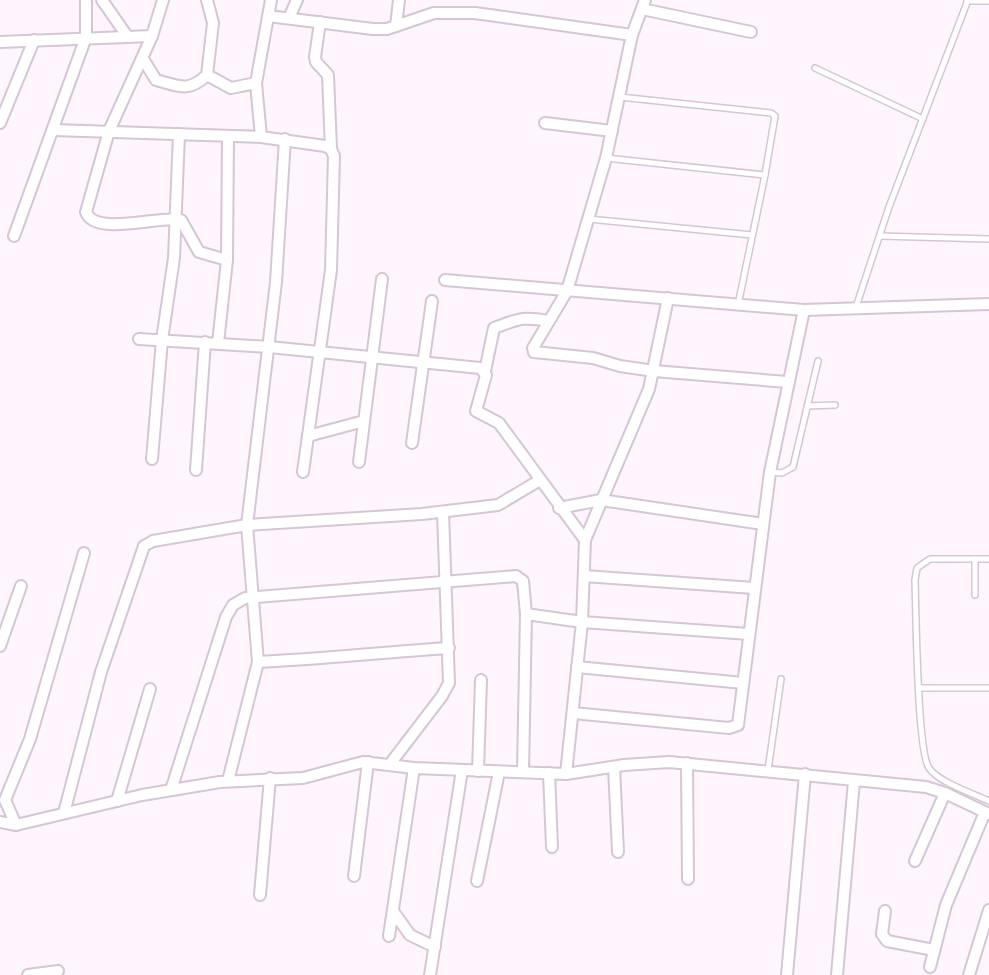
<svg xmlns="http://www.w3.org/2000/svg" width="989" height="975" viewBox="0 0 989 975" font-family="'Alegreya Sans',sans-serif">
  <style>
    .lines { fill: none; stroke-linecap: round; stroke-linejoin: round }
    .lane-casing { stroke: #d5c6d3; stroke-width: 8 }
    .street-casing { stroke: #d5c6d3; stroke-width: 14 }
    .lane { stroke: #fff; stroke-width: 5 }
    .street { stroke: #fff; stroke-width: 10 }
  </style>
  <rect width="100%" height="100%" fill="#fff5fd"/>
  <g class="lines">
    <g class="lane-casing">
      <g id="lane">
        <polyline points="967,1 989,1"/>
        <polyline points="815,68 923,119"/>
        <polyline points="620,97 771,113 775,116 765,175 738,305"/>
        <polyline points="606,158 765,175"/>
        <polyline points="589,219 752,235"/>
        <polyline points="880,236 989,239"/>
        <polyline points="856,307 889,207 968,0"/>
        <polyline points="807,406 835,405"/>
        <polyline points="771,472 782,473 793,467 818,361"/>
        <path d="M 989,559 L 930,559 L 917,568 L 915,580 C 916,610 917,751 929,768 C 938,782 974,794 989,801"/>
        <polyline points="975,595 975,559"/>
        <polyline points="919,688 989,688"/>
        <polyline points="768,770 781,679"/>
      </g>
    </g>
    <g class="street-casing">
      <g id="street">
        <polyline points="102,0 127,36"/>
        <path d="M 163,0 L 152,36 L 109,131 L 86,212 C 95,237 160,215 181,220 L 199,252 L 227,260"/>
        <polyline points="207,0 213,23 207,75 231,88 256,83"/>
        <polyline points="642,9 751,32"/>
        <polyline points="268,16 373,29 387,29 434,13 475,13 632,35 606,158 567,291 533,348 534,352 593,358 620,366 654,371 787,382"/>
        <polyline points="289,18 297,0"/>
        <polyline points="320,22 315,57 316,62 328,75 331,149"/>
        <polyline points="396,26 399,0"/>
        <polyline points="632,35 645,0"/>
        <polyline points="0,42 152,36"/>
        <path d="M 143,59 L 156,80 C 179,86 188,93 207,75"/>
        <polyline points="0,123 34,40"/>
        <polyline points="545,123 612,131"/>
        <polyline points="54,130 261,137 325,146 331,149 334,156 331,270 303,472"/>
        <polyline points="261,137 256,83 271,0"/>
        <polyline points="14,236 86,37 86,0"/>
        <polyline points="445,280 804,310 989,304"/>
        <polyline points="139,339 269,347 480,368 486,375 476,411 499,423 585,540"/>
        <polyline points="218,343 227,260 228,136"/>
        <path d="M 485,371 L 494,328 C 519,319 521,316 549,321"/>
        <polyline points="308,436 364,421"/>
        <polyline points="412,443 432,301"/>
        <polyline points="152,459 162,340 174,258 179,134"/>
        <polyline points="359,462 382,279"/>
        <polyline points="196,470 205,342"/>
        <polyline points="559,508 601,500 763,524"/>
        <polyline points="584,576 754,588"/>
        <polyline points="0,646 21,586"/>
        <path d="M 258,662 C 322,659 385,652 449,648"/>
        <polyline points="577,667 743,683"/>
        <polyline points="573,713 729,728 738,725 770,472 804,310"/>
        <polyline points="687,763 688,879"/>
        <polyline points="390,764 442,696 449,683 443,512"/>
        <polyline points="614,767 618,852"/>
        <polyline points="478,771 481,680"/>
        <polyline points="523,772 526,614"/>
        <polyline points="549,773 552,847"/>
        <polyline points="566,774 582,622 585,540 649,389 668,298"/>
        <polyline points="228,781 258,662 247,525 276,282 285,139"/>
        <polyline points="171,790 226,617 233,605 245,598 516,576 523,581 526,614 582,622 749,634"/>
        <polyline points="117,801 150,689"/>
        <polyline points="64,813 101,672 144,546 153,541 247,525 422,514 498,505 540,480"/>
        <polyline points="0,822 16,825 142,795 220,782 303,778 363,762 414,768 566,774 624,765 669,762 926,787 945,793 989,814"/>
        <polyline points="16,825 5,800 30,739 84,553"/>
        <polyline points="915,861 945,793"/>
        <polyline points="354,876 368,762"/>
        <polyline points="477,881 499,772"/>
        <polyline points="260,895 270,778"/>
        <polyline points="393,911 410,935 435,947"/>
        <polyline points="885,911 882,934 887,941 934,950"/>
        <polyline points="389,936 414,768"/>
        <polyline points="930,967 946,905 985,812"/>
        <polyline points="28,975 58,971"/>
        <polyline points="430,975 462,770"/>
        <polyline points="787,975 805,774"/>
        <polyline points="837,975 854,781"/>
        <polyline points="969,975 989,910"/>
      </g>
    </g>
    <use href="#lane" class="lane"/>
    <use href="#street" class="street"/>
  </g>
</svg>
